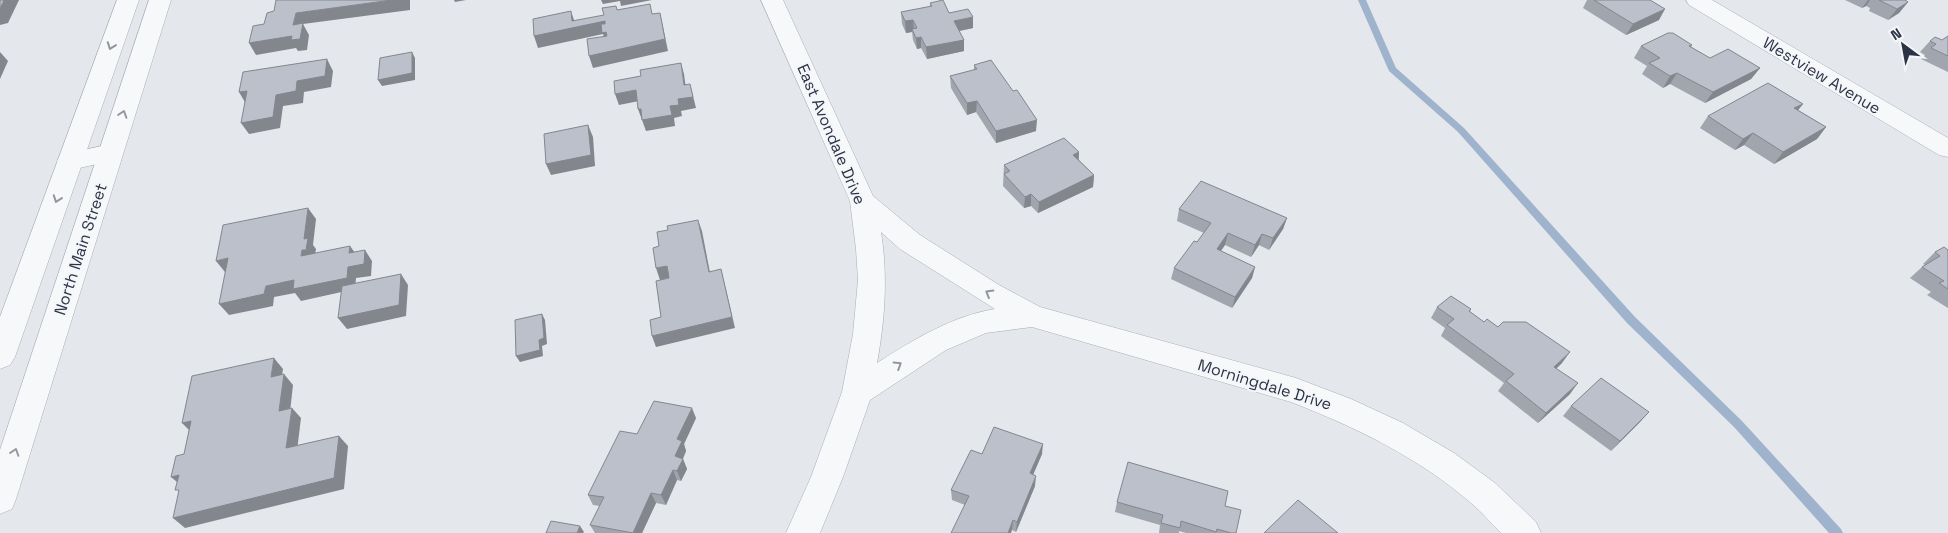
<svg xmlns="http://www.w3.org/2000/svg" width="1948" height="533" viewBox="0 0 1948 533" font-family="'Space Grotesk',sans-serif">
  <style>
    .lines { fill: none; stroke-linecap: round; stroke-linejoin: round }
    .stream { fill: #9fb4cc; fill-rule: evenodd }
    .minor-casing { stroke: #a9aeb7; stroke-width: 1 }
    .tertiary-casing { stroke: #a9aeb7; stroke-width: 1 }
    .minor { fill: #f7f8fa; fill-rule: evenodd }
    .tertiary { fill: #f7f8fa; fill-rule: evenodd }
    .wall { fill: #a1a5ae }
    .shaded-wall { fill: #83868d }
    .building { fill: #bbc0ca; stroke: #83868d }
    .oneway { stroke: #9196a0 }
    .labels { text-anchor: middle; stroke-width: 4; stroke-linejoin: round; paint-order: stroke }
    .street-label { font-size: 16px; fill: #2b3445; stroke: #f4f6f9 }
  </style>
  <rect width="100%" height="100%" fill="#e4e7ec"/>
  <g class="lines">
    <polygon class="stream" points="1358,0 1366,0 1396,68 1464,128 1635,317 1742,421 1841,529 1843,533 1829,533 1734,427 1627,323 1458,132 1389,71"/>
    <g class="minor-casing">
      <g id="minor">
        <path d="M 761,0 L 783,0 L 873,196 L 920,235 L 999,285 L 1040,307 L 1296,378 L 1351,399 L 1403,423 L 1454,453 L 1495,483 L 1536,522 L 1541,533 L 1501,533 C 1491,523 1482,512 1471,503 C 1418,457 1355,427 1291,402 L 1032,327 L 986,333 L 946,350 L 870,400 L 843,477 L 820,533 L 786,533 L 811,477 L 842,392 L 853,334 L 858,280 L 856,249 L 850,201 ZM 881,232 L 900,249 L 995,309 C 952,316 913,340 877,363 C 885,319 888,276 881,232 Z"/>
        <polygon points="1686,0 1712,0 1948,138 1948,157 1939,155 1689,5"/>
        <polygon points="111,144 120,147 123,153 120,159 70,170 61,167 57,161 61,155"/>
      </g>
    </g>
    <g class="tertiary-casing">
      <g id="tertiary">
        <polygon points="117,0 139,0 15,357 10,365 0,369 0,317"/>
        <polygon points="149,0 171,0 16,499 12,509 0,514 0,450"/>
      </g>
    </g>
    <use href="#minor" class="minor"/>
    <use href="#tertiary" class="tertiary"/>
  </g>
  <g class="wall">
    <polygon points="1587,0 1650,0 1659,20 1626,35 1583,8"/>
    <polygon points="1845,0 1905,0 1908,2 1899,13 1888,20 1869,11 1870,8 1866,6 1862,8"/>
    <polygon points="930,3 949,13 973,28 959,31 964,40 964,51 927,59 921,48 917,49 913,40 912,32 906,33 902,24 901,12 930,7"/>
    <polygon points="1948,36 1948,72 1921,59 1925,55 1920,52 1930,41 1942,40"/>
    <polygon points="1692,45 1691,47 1710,58 1760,68 1751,79 1705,103 1670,84 1663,88 1642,74 1647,66 1634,58 1641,46"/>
    <polygon points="974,65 1036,131 996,143 976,112 967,115 951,88 950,76 974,70"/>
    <polygon points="1803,104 1798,110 1826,127 1817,139 1774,164 1744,145 1735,150 1700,128 1708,116"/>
    <polygon points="1079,152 1079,160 1094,175 1093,187 1038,213 1031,206 1024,208 1003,186 1004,165"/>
    <polygon points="1179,209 1287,218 1283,229 1269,250 1259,245 1251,257 1225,245 1221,251 1255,267 1252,278 1232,308 1171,279 1174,268 1197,242 1204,233 1177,221"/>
    <polygon points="1948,250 1948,308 1927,295 1931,292 1910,278 1922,267 1925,265 1923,264 1935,252"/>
    <polygon points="1437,307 1471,309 1470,312 1484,322 1498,327 1562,363 1556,369 1570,394 1538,423 1498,391 1504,383 1441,336 1445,328 1431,318"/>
    <polygon points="1571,406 1649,412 1639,423 1611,451 1563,416"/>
    <polygon points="696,418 684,444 686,451 683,459 687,469 681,481 677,480 666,505 656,503 642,533 595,533 590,525 600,506 593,505 588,495 637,434"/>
    <polygon points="982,454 1042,454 1033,475 1035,486 1016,532 965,505 952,500 951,490"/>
    <polygon points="1117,502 1225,506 1236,533 1186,533 1179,531 1179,533 1159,533 1160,525 1115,512"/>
  </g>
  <g class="shaded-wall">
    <polygon points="4,0 19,0 8,23 0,25 0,9"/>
    <polygon points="392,0 410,0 410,10 303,24 309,35 307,50 298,51 296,48 256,55 249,43 293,25 296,13"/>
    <polygon points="454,0 466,0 455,2"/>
    <polygon points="601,0 652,0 621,6 620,1 603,4"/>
    <polygon points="1868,0 1870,0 1866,6 1862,8"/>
    <polygon points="1908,2 1899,13 1888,20 1897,9"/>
    <polygon points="1665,9 1659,20 1626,35 1633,24"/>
    <polygon points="571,11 575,23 605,21 608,32 606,44 603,34 538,48 534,36 572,21"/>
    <polygon points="660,13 668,51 593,68 589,56"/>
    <polygon points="973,17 973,28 954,32 954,21"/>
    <polygon points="913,20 914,31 912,29 912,32 906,33 905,21"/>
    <polygon points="921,37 921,48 917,49 916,38"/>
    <polygon points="964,40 964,51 927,59 926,47"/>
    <polygon points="0,52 8,61 0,79"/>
    <polygon points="412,52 415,58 415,80 382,86 378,80"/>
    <polygon points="327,59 333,71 331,87 304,92 303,103 283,106 280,128 249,134 241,123 276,95"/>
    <polygon points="681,63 684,74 687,97 684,85"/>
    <polygon points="1760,68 1751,79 1705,103 1713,92"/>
    <polygon points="1677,73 1670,84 1663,88 1670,76"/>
    <polygon points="690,84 696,108 681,111 682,116 674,118 675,126 646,131 638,109 670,106 678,99"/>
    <polygon points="636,90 639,101 619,105 615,94"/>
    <polygon points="247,91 246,104 239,92"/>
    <polygon points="977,101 976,112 967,115 967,103"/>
    <polygon points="1803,104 1794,115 1794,108"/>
    <polygon points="1037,120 1036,131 996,143 996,131"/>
    <polygon points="588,125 593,137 595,166 551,175 546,164"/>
    <polygon points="1826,127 1817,139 1774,164 1783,152"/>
    <polygon points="1753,133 1744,145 1735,150 1743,139"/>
    <polygon points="1079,152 1078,164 1073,155"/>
    <polygon points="1094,175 1093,187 1038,213 1039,202"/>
    <polygon points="1031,194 1031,206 1024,208 1025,197"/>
    <polygon points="308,208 316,219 313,245 316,249 314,261 301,256"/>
    <polygon points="1287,218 1283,229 1269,250 1273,238"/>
    <polygon points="698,220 702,231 712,283 709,272"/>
    <polygon points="1228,233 1225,245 1214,260 1217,249"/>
    <polygon points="1262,234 1259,245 1251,257 1255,245"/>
    <polygon points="350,246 358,257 349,253"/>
    <polygon points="365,250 372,261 371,276 356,278 355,289 301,301 295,293 274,297 273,306 229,315 219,304 266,286 348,267"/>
    <polygon points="228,258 237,270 225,272 216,261"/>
    <polygon points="667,266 671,277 660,280 656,268"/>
    <polygon points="1255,267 1252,278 1232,308 1235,297"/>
    <polygon points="721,269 735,328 656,347 652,336"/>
    <polygon points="401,274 408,285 406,316 347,329 338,318"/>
    <polygon points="542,314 545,320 547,344 542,346 543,356 520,362 516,356 539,340"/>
    <polygon points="1570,352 1562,363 1546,378 1554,367"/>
    <polygon points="274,358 283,369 280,388 271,377"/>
    <polygon points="284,374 293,385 289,421 279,411"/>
    <polygon points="1578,383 1570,394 1538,423 1546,413"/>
    <polygon points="292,408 301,418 296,459 286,448"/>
    <polygon points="692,408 696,418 684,444 686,451 680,465 683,459 687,469 681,481 677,471 675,456 677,439"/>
    <polygon points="1649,412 1639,423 1611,451 1620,441"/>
    <polygon points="191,421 193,434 182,423"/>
    <polygon points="339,436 348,446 344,489 185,528 173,518"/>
    <polygon points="1043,444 1042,454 1029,484 1030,473"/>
    <polygon points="673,470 677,480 666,505 661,495"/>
    <polygon points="179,475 183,487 171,477"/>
    <polygon points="1036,476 1035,486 1016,532 1017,522"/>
    <polygon points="651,493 656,503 642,533 633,533"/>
    <polygon points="1013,520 1012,530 1011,533 1008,533"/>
    <polygon points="580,526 584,532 583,533 577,533"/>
  </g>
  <g class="building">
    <polygon points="0,0 4,0 0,9"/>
    <polygon points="276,0 392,0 296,13 293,25 303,23 300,39 291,40 292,36 249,43 253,26 264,24 267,13 274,11"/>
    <polygon points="943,0 949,13 968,9 973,17 954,21 964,40 926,47 921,37 916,38 912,29 917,28 913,20 905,21 901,12 932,6 930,3"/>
    <polygon points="1594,0 1650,0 1665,9 1633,24"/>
    <polygon points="1879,0 1905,0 1908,2 1897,9"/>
    <polygon points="650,4 652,14 660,13 665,39 589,56 587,39 607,36 606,32 602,33 601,24 605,24 605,21 534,36 533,19 571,11 572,21 604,15 602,8 616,6 617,10"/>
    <polygon points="1668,33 1673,33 1692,45 1689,46 1710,58 1728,49 1760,68 1713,92 1677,73 1670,76 1649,63 1660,58 1641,46"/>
    <polygon points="1948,36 1948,56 1931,48 1936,44 1930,41 1935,37 1942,40"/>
    <polygon points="412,52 412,73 378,80 380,58"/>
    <polygon points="327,59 325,76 297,81 296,91 276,95 273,117 241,123 247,91 239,92 243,72"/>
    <polygon points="991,60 1013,91 1017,90 1037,120 996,131 977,101 967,103 950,76 977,69 974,65"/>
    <polygon points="681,63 684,85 690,84 693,97 678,99 679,105 670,106 672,115 642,120 641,109 638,109 636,90 615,94 614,81 641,76 640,70"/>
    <polygon points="1768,83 1803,104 1794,108 1826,127 1783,152 1753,133 1743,139 1708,116"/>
    <polygon points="588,125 591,155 546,164 544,134"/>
    <polygon points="1064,138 1079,152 1073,155 1094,175 1039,202 1031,194 1025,197 1004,174 1010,171 1004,165"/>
    <polygon points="1201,181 1287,218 1273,238 1262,234 1255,245 1228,233 1217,249 1255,267 1235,297 1174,268 1194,241 1197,242 1211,223 1179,209"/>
    <polygon points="308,208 304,239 308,238 306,250 302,250 301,256 350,246 349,253 365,250 364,264 348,267 347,278 293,289 294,280 266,286 264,294 219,304 228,258 216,261 223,225"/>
    <polygon points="698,220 709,272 721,269 732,317 652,336 650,320 661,317 656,281 669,278 667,266 656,268 653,248 659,246 657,232 668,230 667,226"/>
    <polygon points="1944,247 1948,250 1948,289 1939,283 1944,281 1922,267 1940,256 1935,252"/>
    <polygon points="401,274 399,305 338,318 342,286"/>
    <polygon points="1451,296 1471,309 1469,311 1484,322 1487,319 1498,327 1503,322 1526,322 1570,352 1554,367 1578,383 1546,413 1506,381 1514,374 1447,325 1454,319 1437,307"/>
    <polygon points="542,314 544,338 539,340 540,350 516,356 515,320"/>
    <polygon points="274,358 271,377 284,374 279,411 292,408 286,448 339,436 334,478 173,518 179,490 175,490 179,475 171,477 176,456 184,454 191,421 182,423 192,376"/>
    <polygon points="1601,378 1649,412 1620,441 1571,406"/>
    <polygon points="654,401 692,408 677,439 682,441 675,456 683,459 677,471 673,470 661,495 651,493 633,533 590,525 604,497 588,495 620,431 637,434"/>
    <polygon points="994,427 1043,444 1030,473 1036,476 1017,522 1013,520 1008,533 951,533 969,496 951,490 971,450 982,454"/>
    <polygon points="1128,462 1228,491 1225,506 1241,510 1236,533 1231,533 1217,529 1216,532 1181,521 1180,528 1161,523 1163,515 1117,502"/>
    <polygon points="1298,500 1338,533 1264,533"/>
    <polygon points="551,521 580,526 577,533 546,533"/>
  </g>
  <defs><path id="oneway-chevron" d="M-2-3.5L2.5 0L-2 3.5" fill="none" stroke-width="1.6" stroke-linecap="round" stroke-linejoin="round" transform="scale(1.25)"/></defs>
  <g class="oneway">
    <use href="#oneway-chevron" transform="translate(111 46) rotate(110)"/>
    <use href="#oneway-chevron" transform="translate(123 114) rotate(-72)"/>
    <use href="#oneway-chevron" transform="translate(57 199) rotate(110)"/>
    <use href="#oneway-chevron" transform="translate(989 293) rotate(-149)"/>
    <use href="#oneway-chevron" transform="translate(898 365) rotate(-32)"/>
    <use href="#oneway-chevron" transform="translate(15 452) rotate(-72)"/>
  </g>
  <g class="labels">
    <g class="street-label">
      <text transform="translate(1822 75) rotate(31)" y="6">Westview Avenue</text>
      <text transform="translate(832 134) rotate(67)" y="6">East Avondale Drive</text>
      <text transform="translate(80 249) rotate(-72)" y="6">North Main Street</text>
      <text transform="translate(1265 384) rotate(17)" y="6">Morningdale Drive</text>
    </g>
  </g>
  <g transform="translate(1903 45) rotate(328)" stroke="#f4f6f9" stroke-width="4" paint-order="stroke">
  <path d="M0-4L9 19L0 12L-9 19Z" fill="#2b3445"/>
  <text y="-8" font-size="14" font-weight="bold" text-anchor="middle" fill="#2b3445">N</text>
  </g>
</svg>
